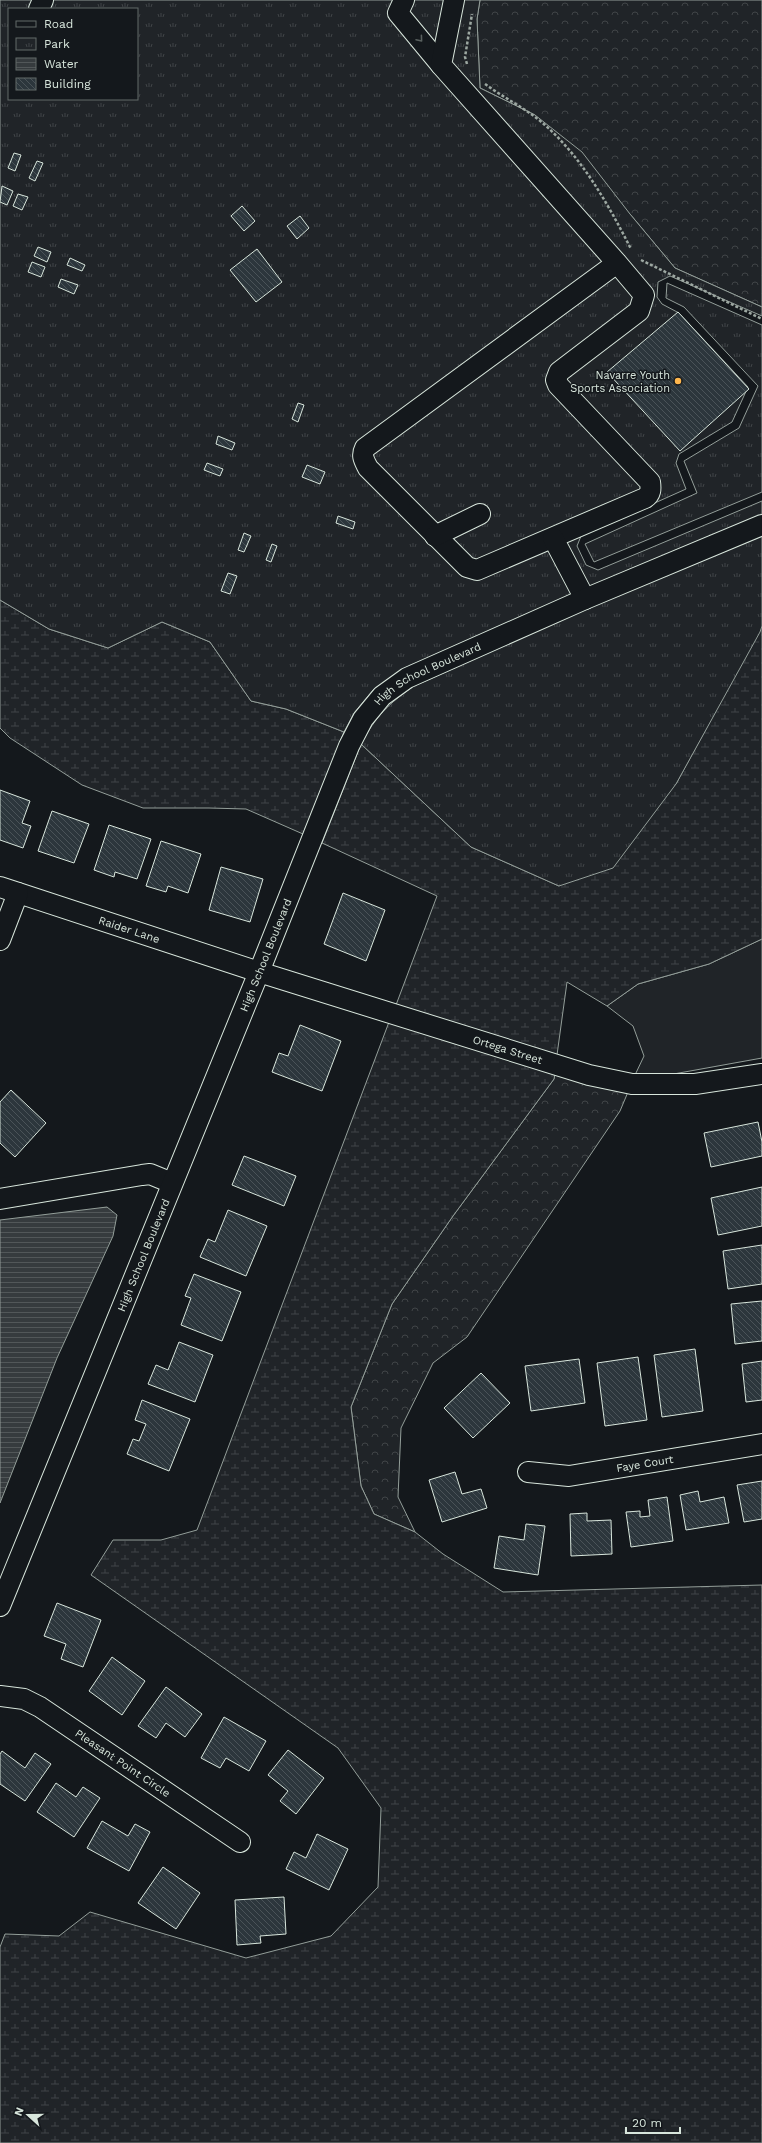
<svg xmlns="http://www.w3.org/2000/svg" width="762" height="2143" viewBox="0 0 762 2143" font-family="'Work Sans',sans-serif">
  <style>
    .grass { fill: #202428; stroke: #939e99 }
    .forest { fill: url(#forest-crowns); stroke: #939e99 }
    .wetland { fill: url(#wetland-marsh); stroke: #939e99 }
    .park { fill: url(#park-tufts); stroke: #939e99; fill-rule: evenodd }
    .water { fill: url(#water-rules); stroke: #939e99 }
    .building { fill: url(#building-back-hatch); stroke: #d8e6dc }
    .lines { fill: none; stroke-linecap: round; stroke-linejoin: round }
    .minor-casing { stroke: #d8e6dc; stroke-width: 22 }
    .path { stroke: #9da8a2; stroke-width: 2.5; stroke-dasharray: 3 2; stroke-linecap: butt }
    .minor { stroke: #14181c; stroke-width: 20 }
    .oneway { stroke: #59605f }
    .poi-dot { fill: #ffb74d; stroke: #14181c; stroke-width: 1.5 }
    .labels { text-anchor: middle; stroke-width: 3; stroke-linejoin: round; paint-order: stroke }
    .poi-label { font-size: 11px; fill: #d8e6dc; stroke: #14181c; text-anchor: end }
    .street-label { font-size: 11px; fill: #d8e6dc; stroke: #14181c }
  </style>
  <defs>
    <pattern id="forest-crowns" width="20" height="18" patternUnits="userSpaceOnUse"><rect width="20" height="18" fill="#202428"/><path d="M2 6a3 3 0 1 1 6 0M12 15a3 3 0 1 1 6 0" fill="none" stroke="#404447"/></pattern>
    <pattern id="wetland-marsh" width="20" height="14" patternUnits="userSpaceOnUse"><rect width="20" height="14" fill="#202428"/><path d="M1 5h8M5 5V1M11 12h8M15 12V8" fill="none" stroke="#404447"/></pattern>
    <pattern id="park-tufts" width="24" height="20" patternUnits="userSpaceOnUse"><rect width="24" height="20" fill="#202428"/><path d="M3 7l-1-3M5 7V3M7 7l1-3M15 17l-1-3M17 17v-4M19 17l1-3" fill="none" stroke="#404447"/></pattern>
    <pattern id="water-rules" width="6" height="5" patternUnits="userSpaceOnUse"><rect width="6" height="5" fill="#363b3e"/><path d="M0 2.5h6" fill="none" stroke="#525759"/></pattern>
    <pattern id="building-back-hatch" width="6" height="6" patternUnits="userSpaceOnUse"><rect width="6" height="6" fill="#2c363c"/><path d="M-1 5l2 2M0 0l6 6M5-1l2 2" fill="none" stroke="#4a5358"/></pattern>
  </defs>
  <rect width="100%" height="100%" fill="#14181c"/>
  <polygon class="grass" points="762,939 762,1058 668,1075 635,1075 644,1056 633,1026 607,1006 638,984 709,964"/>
  <g class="forest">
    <polygon points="480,0 762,0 762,307 675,268 630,214 535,115 480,88 477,19"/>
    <polygon points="555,1074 628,1092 620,1111 467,1337 433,1363 401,1428 398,1497 415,1532 374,1514 361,1486 351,1407 392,1304 453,1216 554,1079"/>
  </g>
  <g class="wetland">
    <polygon points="0,600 49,629 108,648 162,622 210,642 251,701 286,709 344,732 303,834 246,809 209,808 143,808 82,785 10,738 0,728"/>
    <polygon points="762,626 762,939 709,964 638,984 607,1006 567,982 557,1055 396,1005 437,896 322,843 361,744 471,847 559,886 676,784"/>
    <polygon points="389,1022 555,1074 554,1079 453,1216 392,1304 351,1407 361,1486 374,1514 415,1532 443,1554 503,1592 762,1585 762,2143 0,2143 0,1947 5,1934 59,1936 90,1912 246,1958 331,1936 378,1887 381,1808 338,1748 91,1575 113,1540 161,1540 197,1530"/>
  </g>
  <g class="park">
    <path d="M 0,0 L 480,0 L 477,19 L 480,88 L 535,115 L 582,152 L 630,214 L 675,268 L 762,307 L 762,316 L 670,276 L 658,282 L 657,297 L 662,304 L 679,313 L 748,387 L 732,422 L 679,454 L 676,463 L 686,489 L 581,536 L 577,546 L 586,565 L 598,570 L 762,501 L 762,515 L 580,591 L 401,670 L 373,690 L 354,713 L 344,732 L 286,709 L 251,701 L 210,642 L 162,622 L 108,648 L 49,629 L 0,600 ZM 9,9 L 137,9 L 137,99 L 9,99 Z"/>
    <polygon points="667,283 762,325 762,492 594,562 585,544 697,493 684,461 739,428 758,386 684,307 666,298"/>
    <path d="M 762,536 L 762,626 L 760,632 L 676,784 L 613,868 L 559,886 L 471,847 L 361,744 C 376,716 388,704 414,686 L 590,607 Z"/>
  </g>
  <polygon class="water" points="107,1207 117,1215 113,1236 57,1358 0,1503 0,1220"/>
  <g class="building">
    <polygon points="14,153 21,155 15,171 8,168"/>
    <polygon points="37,161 43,163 35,181 29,178"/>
    <polygon points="2,186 13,191 7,205 0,202"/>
    <polygon points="18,194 28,197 22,210 13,206"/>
    <polygon points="242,206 255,221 244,231 231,216"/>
    <polygon points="300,216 309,228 297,239 287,226"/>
    <polygon points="38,247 51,252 47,262 34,256"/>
    <polygon points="257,249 282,282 256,302 230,270"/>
    <polygon points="70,258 85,265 82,271 67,265"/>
    <polygon points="32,262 45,267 41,277 28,272"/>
    <polygon points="61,279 78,285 74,294 58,287"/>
    <polygon points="678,312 749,389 680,451 607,372"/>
    <polygon points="298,403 304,405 298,422 292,419"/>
    <polygon points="218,436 235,443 232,450 216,444"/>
    <polygon points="207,463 223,469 220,476 204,470"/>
    <polygon points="307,465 325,472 320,484 302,477"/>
    <polygon points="338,516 355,522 353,529 336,523"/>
    <polygon points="244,533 251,536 244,552 238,550"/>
    <polygon points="272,544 277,546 271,562 266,560"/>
    <polygon points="228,573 237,576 230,594 221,591"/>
    <polygon points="0,790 30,801 22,823 31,826 23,848 0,840"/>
    <polygon points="52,811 89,824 74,863 38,851"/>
    <polygon points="109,825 151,839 137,879 115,872 114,877 94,870"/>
    <polygon points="161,841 201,854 188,893 168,886 166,892 146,886"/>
    <polygon points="221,867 263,879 250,922 209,910"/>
    <polygon points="343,893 385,910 366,961 324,944"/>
    <polygon points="300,1025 341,1041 322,1091 272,1072 279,1053 288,1056"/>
    <polygon points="11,1090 46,1123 15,1157 0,1143 0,1102"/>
    <polygon points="758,1122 762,1142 762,1156 711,1167 704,1133"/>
    <polygon points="244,1156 296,1176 284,1206 232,1185"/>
    <polygon points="762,1187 762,1226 718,1235 711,1198"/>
    <polygon points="228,1210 267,1226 246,1276 200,1257 208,1239 215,1242"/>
    <polygon points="762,1245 762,1284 728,1289 723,1251"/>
    <polygon points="194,1274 241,1292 222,1341 181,1325 191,1298 185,1296"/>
    <polygon points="762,1301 762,1341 735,1344 731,1304"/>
    <polygon points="179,1342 213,1355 195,1402 148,1384 156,1365 168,1370"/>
    <polygon points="695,1349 703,1411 662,1417 654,1355"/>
    <polygon points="638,1357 647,1420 605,1426 597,1363"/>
    <polygon points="579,1359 585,1403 531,1411 525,1366"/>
    <polygon points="762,1361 762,1400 746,1402 742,1364"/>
    <polygon points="481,1373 510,1403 473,1438 444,1408"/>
    <polygon points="142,1400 190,1419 169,1471 127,1454 133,1439 139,1441 146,1424 135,1420"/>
    <polygon points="455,1472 462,1494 481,1489 487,1508 442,1522 429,1480"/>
    <polygon points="762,1481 762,1519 744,1522 737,1485"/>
    <polygon points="698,1491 700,1502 724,1497 729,1523 686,1530 680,1495"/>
    <polygon points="667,1497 673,1541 631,1547 626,1512 640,1511 640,1517 650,1516 648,1500"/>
    <polygon points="587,1513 587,1521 611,1520 612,1554 571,1556 570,1514"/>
    <polygon points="526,1524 545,1526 538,1575 494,1568 499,1536 524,1540"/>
    <polygon points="57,1603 101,1620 83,1667 61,1659 66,1644 44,1636"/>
    <polygon points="112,1657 145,1681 122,1715 89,1691"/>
    <polygon points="166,1687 202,1714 185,1737 166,1723 156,1738 138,1726"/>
    <polygon points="224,1717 266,1741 249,1771 226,1758 220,1768 201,1758"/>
    <polygon points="288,1750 324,1778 296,1814 280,1801 288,1791 268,1775"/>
    <polygon points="2,1751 25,1768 35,1753 51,1764 25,1801 0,1784 0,1754"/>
    <polygon points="56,1783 76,1797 83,1787 100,1798 74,1837 37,1812"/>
    <polygon points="102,1821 128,1836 135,1824 150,1832 129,1871 87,1848"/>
    <polygon points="317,1834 348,1849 329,1890 286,1869 294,1852 306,1858"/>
    <polygon points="163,1867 200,1893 176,1929 138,1903"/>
    <polygon points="284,1897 286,1934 260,1936 261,1943 237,1945 235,1900"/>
  </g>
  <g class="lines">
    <g class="minor-casing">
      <g id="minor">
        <polyline points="404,0 398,13 441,65"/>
        <path d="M 454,0 L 441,65 L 617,263 L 644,295 L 639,311 L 559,372 L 556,380 L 558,385 L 650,482 C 651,489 651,494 645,498 L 477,570 L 467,567 L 368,468 C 364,460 361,456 365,448 L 617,263"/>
        <polyline points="39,9 43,0"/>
        <polyline points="435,536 480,514"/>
        <polyline points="553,538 585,599"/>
        <path id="s1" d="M 0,887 L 259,972 L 589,1075 L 632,1084 L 695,1084 L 762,1074"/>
        <polyline points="0,940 18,893"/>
        <polyline points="0,1199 142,1175 150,1174 172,1183"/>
        <path id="s2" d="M 528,1472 L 569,1476 L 762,1444"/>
        <path id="s3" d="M 0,1606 L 259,972 L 349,746 L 363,719 L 382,696 L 407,678 L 585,599 L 762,525"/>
        <path id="s4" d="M 0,1696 L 24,1699 L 40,1707 L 240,1842"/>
      </g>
    </g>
    <g class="path">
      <polyline points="467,64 465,57 472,14"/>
      <path d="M 485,84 C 504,98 527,109 545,125 C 583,159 608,204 631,249"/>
      <polyline points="641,260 762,319"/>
    </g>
    <use href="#minor" class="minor"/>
  </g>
  <defs><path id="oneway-chevron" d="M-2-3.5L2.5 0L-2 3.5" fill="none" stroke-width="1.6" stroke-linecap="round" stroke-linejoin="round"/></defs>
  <use class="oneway" href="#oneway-chevron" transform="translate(420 39) rotate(50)"/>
  <circle class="poi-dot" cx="678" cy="381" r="4"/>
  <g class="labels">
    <g class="poi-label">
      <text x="670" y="379">Navarre Youth<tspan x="670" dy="13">Sports Association</tspan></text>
    </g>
    <g class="street-label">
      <text dy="4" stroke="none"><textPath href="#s3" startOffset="1039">High School Boulevard</textPath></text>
      <text dy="4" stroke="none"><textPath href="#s1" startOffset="136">Raider Lane</textPath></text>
      <text dy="4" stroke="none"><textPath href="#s3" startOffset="703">High School Boulevard</textPath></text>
      <text dy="4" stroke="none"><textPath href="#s1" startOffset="533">Ortega Street</textPath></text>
      <text dy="4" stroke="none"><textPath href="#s3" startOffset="379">High School Boulevard</textPath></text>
      <text dy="4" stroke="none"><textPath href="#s2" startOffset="118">Faye Court</textPath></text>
      <text dy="4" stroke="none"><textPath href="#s4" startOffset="142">Pleasant Point Circle</textPath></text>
    </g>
  </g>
  <rect x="8" y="8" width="130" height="92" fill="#14181c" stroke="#626a69"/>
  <rect x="16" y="21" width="20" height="6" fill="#14181c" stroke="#626a69"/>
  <text x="44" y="28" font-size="12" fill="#d8e6dc">Road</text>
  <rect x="16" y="38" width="20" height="12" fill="url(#park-tufts)" stroke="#626a69"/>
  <text x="44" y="48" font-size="12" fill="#d8e6dc">Park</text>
  <rect x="16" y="58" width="20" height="12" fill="url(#water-rules)" stroke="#626a69"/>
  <text x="44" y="68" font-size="12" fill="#d8e6dc">Water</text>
  <rect x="16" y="78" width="20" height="12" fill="url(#building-back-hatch)" stroke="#626a69"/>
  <text x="44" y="88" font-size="12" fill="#d8e6dc">Building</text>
  <g transform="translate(28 2115) rotate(291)" stroke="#14181c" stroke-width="3" paint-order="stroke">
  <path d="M0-3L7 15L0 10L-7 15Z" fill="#d8e6dc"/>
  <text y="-6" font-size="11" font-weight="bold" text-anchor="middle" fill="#d8e6dc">N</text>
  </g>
  <path d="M626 2127v6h54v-6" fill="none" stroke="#d8e6dc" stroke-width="2"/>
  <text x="632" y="2127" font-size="12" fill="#d8e6dc" stroke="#14181c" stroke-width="3" paint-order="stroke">20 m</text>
</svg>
